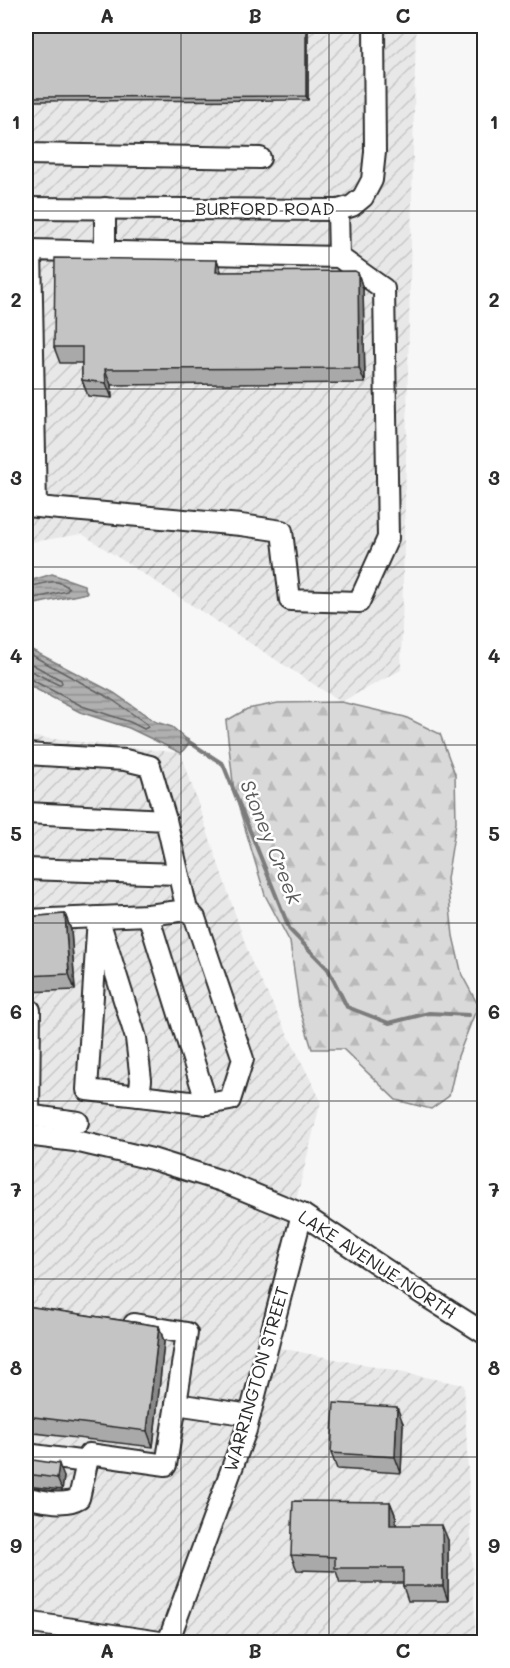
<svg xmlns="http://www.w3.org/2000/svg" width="510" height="1668" viewBox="0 0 510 1668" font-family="Mali,sans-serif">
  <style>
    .industrial { fill: url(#industrial-furrows) }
    .forest { fill: url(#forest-firs); stroke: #828282; stroke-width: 1.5 }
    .water { fill: url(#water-rules); stroke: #7b7b7b; stroke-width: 1.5 }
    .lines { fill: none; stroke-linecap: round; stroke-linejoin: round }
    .shore { stroke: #606060; stroke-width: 1.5 }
    .stream { stroke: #7b7b7b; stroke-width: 4 }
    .minor-casing { stroke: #2b2b2b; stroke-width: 24 }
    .minor { stroke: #fff; stroke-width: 20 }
    .wall { fill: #a9a9a9; stroke: #2b2b2b; stroke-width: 1.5 }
    .shaded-wall { fill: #898989; stroke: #2b2b2b; stroke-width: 1.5 }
    .building { fill: #c4c4c4; stroke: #2b2b2b; stroke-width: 1.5 }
    .grid { fill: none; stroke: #2b2b2b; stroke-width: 1.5; stroke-opacity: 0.55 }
    .labels { text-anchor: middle; stroke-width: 5; stroke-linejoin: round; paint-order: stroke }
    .street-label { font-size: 18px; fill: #2b2b2b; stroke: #fff }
    .water-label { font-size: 20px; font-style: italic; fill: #5a5a5a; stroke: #fff }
    .neatline { fill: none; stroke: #2b2b2b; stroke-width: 2 }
    .grid-label { font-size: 20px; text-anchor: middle; font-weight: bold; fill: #2b2b2b }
  </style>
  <defs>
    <pattern id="industrial-furrows" width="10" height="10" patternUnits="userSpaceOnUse" patternTransform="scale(1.5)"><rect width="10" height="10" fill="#e8e8e8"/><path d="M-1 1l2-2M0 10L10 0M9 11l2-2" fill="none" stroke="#c7c7c7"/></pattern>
    <pattern id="forest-firs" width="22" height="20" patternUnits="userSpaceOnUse" patternTransform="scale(1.5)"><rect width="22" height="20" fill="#d9d9d9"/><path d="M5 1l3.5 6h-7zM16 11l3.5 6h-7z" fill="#bababa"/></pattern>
    <pattern id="water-rules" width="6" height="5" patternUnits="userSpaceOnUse" patternTransform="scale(1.5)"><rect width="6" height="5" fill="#b0b0b0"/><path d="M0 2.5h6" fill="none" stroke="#8f8f8f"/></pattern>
  </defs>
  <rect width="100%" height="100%" fill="#f7f7f7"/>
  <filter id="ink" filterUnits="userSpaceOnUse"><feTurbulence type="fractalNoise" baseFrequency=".0167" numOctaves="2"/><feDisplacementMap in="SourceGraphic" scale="12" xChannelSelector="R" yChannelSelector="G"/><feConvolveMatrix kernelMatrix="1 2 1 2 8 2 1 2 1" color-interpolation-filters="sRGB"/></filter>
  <g filter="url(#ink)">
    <g class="industrial">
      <polygon points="26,26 416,26 401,670 341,702 82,534 26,543"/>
      <polygon points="26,736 181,753 251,961 321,1101 260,1344 464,1385 476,1642 26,1642"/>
    </g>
    <polygon class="forest" points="341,702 405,717 440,734 455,774 456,822 447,879 453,936 462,975 478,1005 458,1056 449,1096 431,1109 396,1100 343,1049 312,1049 299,1006 290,942 265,895 234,791 226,721 247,709 278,703"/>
    <g class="water">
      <polygon points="52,574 84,585 87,593 26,606 26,582"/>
      <polygon points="26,647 114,693 156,722 172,727 190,742 181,753 129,728 80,712 26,684"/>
    </g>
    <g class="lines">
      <g class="shore">
        <path d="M 26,587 C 42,586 54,575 69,588 L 67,591 L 26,600"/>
        <polyline points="26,652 111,699 147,724 148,727 144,729 130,722 82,706 30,679 26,679"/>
        <polyline points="26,661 61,680 62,683 59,685 33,672 26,671"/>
      </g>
      <polyline class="stream" points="186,740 223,764 290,930 328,969 347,1007 389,1023 429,1013 469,1015"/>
      <g class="minor-casing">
        <g id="minor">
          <polyline points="26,154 260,158"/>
          <polyline points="26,208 338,210 352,206 363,197 372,180 375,152 374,26"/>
          <polyline points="105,208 105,250"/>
          <polyline points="338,210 339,257"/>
          <polyline points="26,506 241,525 282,531 290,600 359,602 388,538 384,289 339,257 31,250 36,507"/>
          <polyline points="26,754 125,760 150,766 166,820"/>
          <polyline points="26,813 166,820 187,910"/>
          <polyline points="26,869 178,874"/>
          <polyline points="148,915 207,1104"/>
          <polygon points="98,917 136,1038 141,1080 139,1096 87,1090"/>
          <polyline points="26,920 148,915 187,910 195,918 243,1059 230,1100 207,1104 139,1096"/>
          <polyline points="26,1010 30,1010 29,1115"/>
          <polyline points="26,1115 78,1122"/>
          <polyline points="26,1135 75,1141 152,1159 222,1181 302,1214 424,1295 484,1333"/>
          <polyline points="134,1324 187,1333 176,1404"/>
          <polyline points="26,1454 87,1462"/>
          <path d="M 26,1498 C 42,1500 64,1507 79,1498 L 89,1454 L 166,1465 L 176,1404 L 250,1415"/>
          <polyline points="26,1622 160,1642"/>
          <polyline points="168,1642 246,1430 302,1214"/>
        </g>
      </g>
      <use href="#minor" class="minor"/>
    </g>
    <g class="wall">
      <polygon points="26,26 308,26 308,100 26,101"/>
      <polygon points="217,260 221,272 358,273 363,289 365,383 111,385 112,398 88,396 82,380 82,363 60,363 54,347"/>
      <polygon points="65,914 71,930 75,990 26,992 26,917"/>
      <polygon points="26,1306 159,1326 164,1342 153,1447 26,1432"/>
      <polygon points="403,1423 401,1473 337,1469 331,1453"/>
      <polygon points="26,1459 64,1477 62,1490 26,1486"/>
      <polygon points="390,1502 396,1517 396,1525 448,1540 448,1601 408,1601 403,1586 403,1583 340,1583 336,1571 297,1570 291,1555"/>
    </g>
    <g class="shaded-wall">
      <polygon points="306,26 308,26 308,100 306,96"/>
      <polygon points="217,260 223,276 216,272"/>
      <polygon points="358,273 363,289 365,383 359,368"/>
      <polygon points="105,369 111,385 112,398 106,383"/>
      <polygon points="65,914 71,930 75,990 69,974"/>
      <polygon points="159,1326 164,1342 153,1447 147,1431"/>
      <polygon points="397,1407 403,1423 401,1473 395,1457"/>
      <polygon points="59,1464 64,1477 62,1490 57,1478"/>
      <polygon points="390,1502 396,1517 396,1540 390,1525"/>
      <polygon points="442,1525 448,1540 448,1601 443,1586"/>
    </g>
    <g class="building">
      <polygon points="26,26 306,26 306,96 26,97"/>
      <polygon points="55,258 217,260 216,272 355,271 358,273 359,368 105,369 106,383 82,380 82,347 54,347"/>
      <polygon points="65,914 69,974 26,976 26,917"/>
      <polygon points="26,1306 159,1326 147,1431 26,1416"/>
      <polygon points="334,1403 397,1407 395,1457 331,1453"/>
      <polygon points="26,1459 59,1464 57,1478 26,1474"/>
      <polygon points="293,1501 390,1502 390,1525 442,1525 443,1586 403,1586 403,1568 335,1568 335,1557 291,1555"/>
    </g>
  </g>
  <path class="grid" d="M 181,26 L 181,1642M 329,26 L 329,1642M 26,211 L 484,211M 26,389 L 484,389M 26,567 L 484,567M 26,745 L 484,745M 26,923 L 484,923M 26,1101 L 484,1101M 26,1279 L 484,1279M 26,1457 L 484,1457"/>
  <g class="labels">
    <g class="street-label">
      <text x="265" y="215">BURFORD ROAD</text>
      <text transform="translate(377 1265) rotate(33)" y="6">LAKE AVENUE NORTH</text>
      <text transform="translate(257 1379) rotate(-74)" y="6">WARRINGTON STREET</text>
    </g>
    <g class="water-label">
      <text transform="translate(271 842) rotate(68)" y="7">Stoney Creek</text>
    </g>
  </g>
  <rect width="510" height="1668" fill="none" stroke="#fff" stroke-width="66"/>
  <rect x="33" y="33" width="444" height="1602" class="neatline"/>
  <g class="grid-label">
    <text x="107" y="23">A</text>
    <text x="255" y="23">B</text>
    <text x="403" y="23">C</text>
    <text x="16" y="129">1</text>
    <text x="494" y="129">1</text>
    <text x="16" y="307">2</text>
    <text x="494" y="307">2</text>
    <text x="16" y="485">3</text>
    <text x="494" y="485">3</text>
    <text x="16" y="663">4</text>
    <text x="494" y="663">4</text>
    <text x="16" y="841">5</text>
    <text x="494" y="841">5</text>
    <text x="16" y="1019">6</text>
    <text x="494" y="1019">6</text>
    <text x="16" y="1197">7</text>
    <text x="494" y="1197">7</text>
    <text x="16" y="1375">8</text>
    <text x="494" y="1375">8</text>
    <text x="16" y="1553">9</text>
    <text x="494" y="1553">9</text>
    <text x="107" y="1658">A</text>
    <text x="255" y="1658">B</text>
    <text x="403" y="1658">C</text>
  </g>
</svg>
